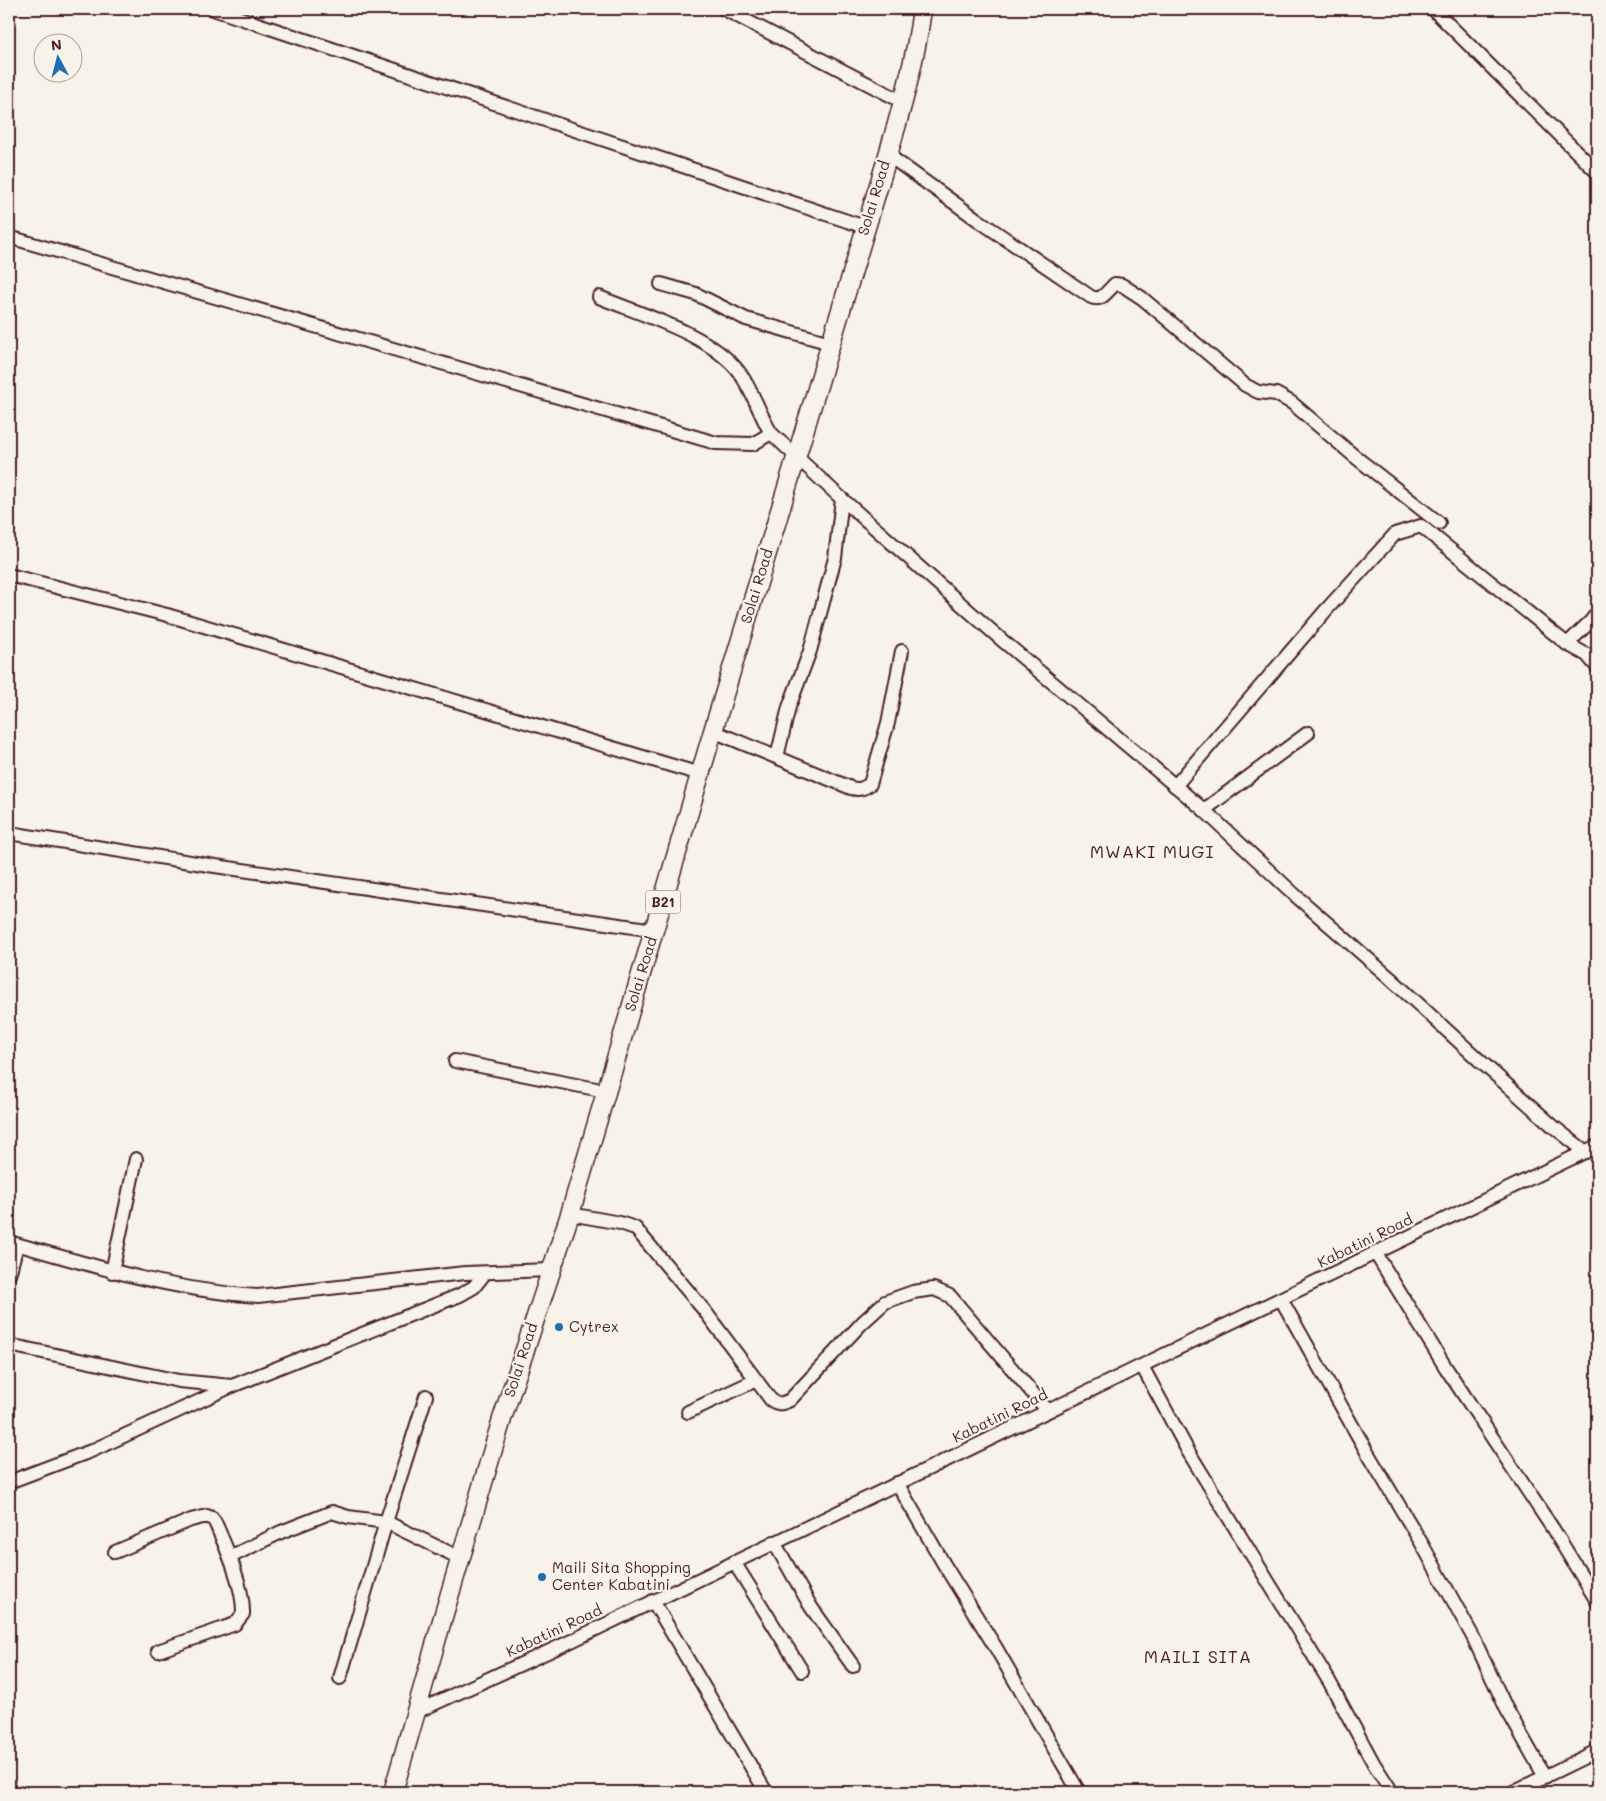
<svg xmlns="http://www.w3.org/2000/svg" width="1606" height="1801" viewBox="0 0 1606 1801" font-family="Mali,sans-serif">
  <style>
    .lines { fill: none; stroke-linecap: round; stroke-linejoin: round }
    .minor-casing { stroke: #4a1f2b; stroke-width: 16 }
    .highway-casing { stroke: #4a1f2b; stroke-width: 21 }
    .minor { stroke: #f7f3e8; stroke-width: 12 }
    .highway { stroke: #f7f3e8; stroke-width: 18 }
    .poi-dot { fill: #1f6fb2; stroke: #f7f3e8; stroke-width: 2 }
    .labels { text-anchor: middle; stroke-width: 4.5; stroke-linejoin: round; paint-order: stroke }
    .shield { fill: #f7f3e8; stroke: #7e5f64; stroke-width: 1 }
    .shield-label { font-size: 14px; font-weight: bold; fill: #4a1f2b }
    .street-label { font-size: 15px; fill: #4a1f2b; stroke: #f7f3e8 }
    .poi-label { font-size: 15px; fill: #4a1f2b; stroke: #f7f3e8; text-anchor: start }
    .quarter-label { font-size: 18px; letter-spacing: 1px; fill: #4a1f2b; stroke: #f7f3e8 }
  </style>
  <rect width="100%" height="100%" fill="#f7f3e8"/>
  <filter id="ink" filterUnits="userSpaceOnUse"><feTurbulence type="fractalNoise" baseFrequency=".02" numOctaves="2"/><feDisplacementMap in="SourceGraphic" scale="10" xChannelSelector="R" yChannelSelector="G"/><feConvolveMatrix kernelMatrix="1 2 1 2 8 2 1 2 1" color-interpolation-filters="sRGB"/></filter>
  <g filter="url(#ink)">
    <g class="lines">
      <g class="minor-casing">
        <g id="minor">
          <polyline points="213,9 865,227"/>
          <polyline points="724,9 903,102"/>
          <polyline points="1433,9 1597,172"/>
          <path d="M 888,155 L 978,220 L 1091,297 C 1102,302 1107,291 1115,284 L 1122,285 L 1142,298 L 1245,385 L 1258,392 L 1276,394 L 1292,403 L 1353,455 L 1439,523"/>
          <polyline points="9,237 716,443 753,444 771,433"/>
          <polyline points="661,284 696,294 746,319 830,343"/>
          <path d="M 599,297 C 642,315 710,334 739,372 C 753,391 759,413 771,433 L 842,499 L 1003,641 L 1204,810 L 1296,896 L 1390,978 L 1479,1060 L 1554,1127 L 1586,1152"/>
          <polyline points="9,575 167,615 700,774"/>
          <polyline points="1567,644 1591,621 1597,613"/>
          <path d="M 713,731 L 851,788 C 859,790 863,789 870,784 L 888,723 L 902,651"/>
          <polyline points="777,757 789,707 810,651 835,558 842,499"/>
          <polyline points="1175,786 1327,609 1395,534 1421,526 1567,644 1587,655 1597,667"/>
          <polyline points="1204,810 1308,733"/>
          <polyline points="9,833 215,866 654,930"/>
          <polyline points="455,1061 606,1091"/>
          <path d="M 570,1214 L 620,1223 L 635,1228 L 704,1310 L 771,1400 C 779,1405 782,1404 790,1400 L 862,1323 L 885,1302 L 913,1292 L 934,1289 L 950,1296 L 1048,1411"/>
          <path d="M 9,1242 C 90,1265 173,1291 258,1296 L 465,1273 L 550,1270"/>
          <polyline points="1376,1254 1446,1368 1553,1529 1597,1601"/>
          <polyline points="112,1272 136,1159"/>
          <polyline points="9,1275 17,1245"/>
          <polyline points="1281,1299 1367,1452 1422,1544 1473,1637 1506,1708 1545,1777"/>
          <polyline points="9,1345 179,1381 232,1386"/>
          <polyline points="1142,1366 1188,1451 1329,1681 1374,1764 1392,1792"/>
          <polyline points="688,1412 756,1380"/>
          <polyline points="9,1482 91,1451 232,1386 460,1295 474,1287 485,1273"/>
          <polyline points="897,1483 945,1566 996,1648 1079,1792"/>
          <polyline points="774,1542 811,1607 853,1666"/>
          <path d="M 115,1552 L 191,1520 L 207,1516 L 212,1518 L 215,1522 C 226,1547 244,1587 243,1614 L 235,1624 L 224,1628 L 158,1651"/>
          <polyline points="230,1557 281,1532 332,1512 348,1517 386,1522 460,1558"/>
          <polyline points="734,1562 802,1671"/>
          <polyline points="653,1601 766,1792"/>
          <polyline points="340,1678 386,1522 426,1396"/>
          <polyline points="416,1712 565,1644 1597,1146"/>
          <polyline points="1513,1792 1597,1751"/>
        </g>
      </g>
      <g class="highway-casing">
        <path id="highway" d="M 393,1792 L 443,1617 L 502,1419 L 570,1214 L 713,731 L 888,155 C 902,107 916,58 922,9"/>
      </g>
      <use href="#minor" class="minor"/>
      <use href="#highway" class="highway"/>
    </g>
  </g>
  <g class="poi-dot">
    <circle cx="559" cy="1327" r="5"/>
    <circle cx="542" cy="1577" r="5"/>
  </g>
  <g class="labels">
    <rect class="shield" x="645.5" y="890.5" width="35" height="23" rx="4"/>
    <g class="shield-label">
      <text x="663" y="907">B21</text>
    </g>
    <g class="street-label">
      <text transform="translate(874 198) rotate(-73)" y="5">Solai Road</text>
      <text transform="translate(757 586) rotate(-73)" y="5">Solai Road</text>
      <text transform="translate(641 974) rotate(-73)" y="5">Solai Road</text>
      <text transform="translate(1365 1241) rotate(-26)" y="5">Kabatini Road</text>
      <text transform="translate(521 1360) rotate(-72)" y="5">Solai Road</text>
      <text transform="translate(1000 1416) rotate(-26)" y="5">Kabatini Road</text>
      <text transform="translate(554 1631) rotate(-25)" y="5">Kabatini Road</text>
    </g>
    <g class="poi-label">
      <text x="569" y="1332">Cytrex</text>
      <text x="552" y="1573">Maili Sita Shopping<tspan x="552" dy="17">Center Kabatini</tspan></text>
    </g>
    <g class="quarter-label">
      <text x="1152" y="858">MWAKI MUGI</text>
      <text x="1198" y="1663">MAILI SITA</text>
    </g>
  </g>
  <rect width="1606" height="1801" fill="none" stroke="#f7f3e8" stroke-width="30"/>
  <rect x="15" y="15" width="1576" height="1771" fill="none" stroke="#4a1f2b" stroke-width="2" filter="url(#ink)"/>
  <g transform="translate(58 58) rotate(353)"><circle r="24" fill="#f7f3e8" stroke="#b29e9c"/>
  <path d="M0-4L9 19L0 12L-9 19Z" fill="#1f6fb2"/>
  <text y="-8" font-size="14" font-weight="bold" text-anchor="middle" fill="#4a1f2b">N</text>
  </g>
</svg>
